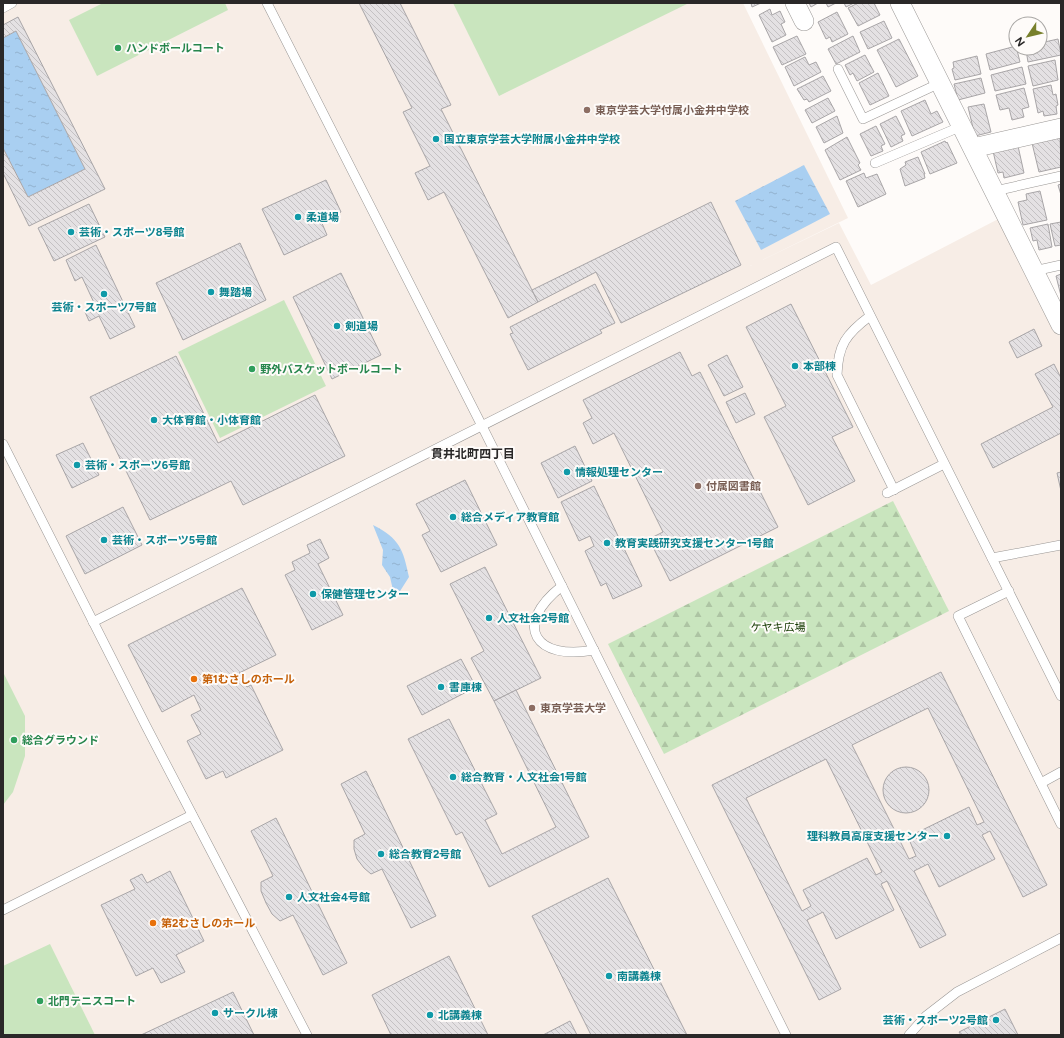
<svg xmlns="http://www.w3.org/2000/svg" width="1064" height="1038" viewBox="0 0 1064 1038" font-family="Figtree,'Noto Sans JP',sans-serif">
  <style>
    .built { fill: #f7ede6 }
    .grass { fill: #c9e5be }
    .forest { fill: url(#forest-firs) }
    .water { fill: url(#water-ripples) }
    .building { fill: url(#building-back-hatch); stroke: #a8a5a7; fill-rule: evenodd }
    .lines { fill: none; stroke-linecap: round; stroke-linejoin: round }
    .lane-casing { stroke: #999694; stroke-width: 10 }
    .street-casing { stroke: #999694; stroke-width: 20 }
    .lane { stroke: #fff; stroke-width: 9 }
    .street { stroke: #fff; stroke-width: 19 }
    .leisure-dot { fill: #2e9e5b; stroke: #fefbf9; stroke-width: 1.5 }
    .education-dot { fill: #8d6e63; stroke: #fefbf9; stroke-width: 1.5 }
    .culture-dot { fill: #0f9aa8; stroke: #fefbf9; stroke-width: 1.5 }
    .food-dot { fill: #e8710a; stroke: #fefbf9; stroke-width: 1.5 }
    .labels { text-anchor: middle; stroke-width: 4; stroke-linejoin: round; paint-order: stroke }
    .leisure-label { font-size: 11px; font-weight: bold; fill: #27864d; stroke: #fefbf9; text-anchor: start }
    .education-label { font-size: 11px; font-weight: bold; fill: #785e54; stroke: #fefbf9; text-anchor: start }
    .culture-label { font-size: 11px; font-weight: bold; fill: #0d838f; stroke: #fefbf9; text-anchor: start }
    .park-label { font-size: 11px; fill: #143800; stroke: #fefbf9 }
    .food-label { font-size: 11px; font-weight: bold; fill: #c56008; stroke: #fefbf9; text-anchor: start }
    .neighbourhood-label { font-size: 12px; font-weight: bold; fill: #2a2828; stroke: #fefbf9 }
  </style>
  <defs>
    <pattern id="forest-firs" width="22" height="20" patternUnits="userSpaceOnUse"><rect width="22" height="20" fill="#c9e5be"/><path d="M5 1l3.5 6h-7zM16 11l3.5 6h-7z" fill="#adc4a3"/></pattern>
    <pattern id="water-ripples" width="26" height="14" patternUnits="userSpaceOnUse"><rect width="26" height="14" fill="#a9cff1"/><path d="M2 4q2-2 4 0t4 0M15 11q2-2 4 0t4 0" fill="none" stroke="#92b2cf"/></pattern>
    <pattern id="building-back-hatch" width="6" height="6" patternUnits="userSpaceOnUse"><rect width="6" height="6" fill="#e4e1e3"/><path d="M-1 5l2 2M0 0l6 6M5-1l2 2" fill="none" stroke="#c4c1c3"/></pattern>
  </defs>
  <rect width="100%" height="100%" fill="#fefbf9"/>
  <polygon class="built" points="3,3 743,3 848,218 750,266 839,223 871,285 1006,215 1061,325 1061,1035 3,1035"/>
  <g class="grass">
    <polygon points="103,3 225,3 228,10 97,76 69,20"/>
    <polygon points="453,3 689,3 499,96"/>
    <polygon points="284,300 326,386 220,438 178,352"/>
    <polygon points="3,672 25,716 25,756 13,792 3,805"/>
    <polygon points="50,944 95,1035 3,1035 3,966"/>
  </g>
  <polygon class="forest" points="893,501 949,611 664,754 608,644"/>
  <g class="water">
    <polygon points="16,31 85,169 28,197 3,148 3,38"/>
    <polygon points="804,165 830,214 761,250 735,201"/>
    <path d="M 373,525 C 400,539 403,549 409,577 L 395,599 L 390,577 L 382,565 L 383,550 Z"/>
  </g>
  <g class="building">
    <polygon points="359,3 400,3 451,105 441,109 538,302 508,318 444,192 428,200 415,173 430,166 403,112 412,108"/>
    <polygon points="751,3 761,3 752,7"/>
    <polygon points="809,3 818,3 811,7"/>
    <polygon points="826,3 836,3 828,7"/>
    <polygon points="844,3 854,3 846,7"/>
    <polygon points="858,3 874,3 880,15 858,26 848,8"/>
    <polygon points="770,9 772,15 780,11 785,22 781,24 786,35 772,42 759,15"/>
    <polygon points="837,12 848,34 832,42 830,37 826,39 818,22"/>
    <polygon points="18,17 105,189 29,226 3,173 3,148 28,197 85,169 16,31 3,38 3,25"/>
    <polygon points="884,21 892,38 868,49 860,32"/>
    <polygon points="797,36 806,54 782,65 773,47"/>
    <polygon points="853,36 860,52 836,64 828,49"/>
    <polygon points="899,39 918,76 896,87 877,50"/>
    <polygon points="1058,39 1061,55 1028,62 1026,50 1040,48 1040,43"/>
    <polygon points="1016,46 1020,62 990,70 986,54"/>
    <polygon points="865,55 874,72 857,81 853,73 850,75 845,65"/>
    <polygon points="977,56 981,74 955,80 952,69 954,68 953,62"/>
    <polygon points="805,57 809,65 816,62 821,72 794,86 785,67"/>
    <polygon points="1055,60 1058,80 1033,86 1028,66"/>
    <polygon points="1022,67 1026,84 995,91 991,75"/>
    <polygon points="878,73 889,96 870,105 859,83"/>
    <polygon points="823,76 831,91 809,102 807,99 804,100 797,89"/>
    <polygon points="981,78 985,93 958,100 954,84"/>
    <polygon points="1051,85 1053,95 1056,94 1058,105 1056,106 1057,114 1044,116 1043,111 1038,113 1033,89"/>
    <polygon points="1024,88 1029,107 1022,109 1024,117 1012,120 1009,108 1000,110 996,95"/>
    <polygon points="828,98 835,111 812,123 805,110"/>
    <polygon points="925,100 931,114 937,111 943,122 912,136 901,111"/>
    <polygon points="984,104 991,132 975,136 968,107"/>
    <polygon points="837,116 843,133 824,143 816,127"/>
    <polygon points="896,116 905,134 901,136 903,141 891,147 880,124"/>
    <polygon points="876,126 885,144 881,146 883,151 871,156 860,134"/>
    <polygon points="847,137 860,163 858,165 861,170 840,180 825,150"/>
    <polygon points="1060,137 1061,167 1039,172 1032,143"/>
    <polygon points="945,141 946,143 947,142 957,163 930,174 921,152"/>
    <polygon points="1018,146 1024,173 1004,178 1003,172 998,173 993,151"/>
    <polygon points="918,157 925,174 924,174 925,178 905,186 900,169 906,165 905,162"/>
    <polygon points="864,173 866,178 877,174 886,194 858,207 846,181"/>
    <polygon points="326,180 341,212 321,221 327,235 284,255 262,209"/>
    <polygon points="1061,184 1061,195 1058,185"/>
    <polygon points="1040,191 1047,220 1023,225 1018,202 1027,200 1026,194"/>
    <polygon points="711,202 741,265 621,323 596,272 538,302 532,290"/>
    <polygon points="89,204 105,237 54,261 38,228"/>
    <polygon points="1061,222 1061,245 1055,246 1050,224"/>
    <polygon points="1048,224 1052,247 1039,250 1037,240 1033,241 1030,228"/>
    <polygon points="240,243 266,300 183,340 156,283"/>
    <polygon points="96,245 135,327 110,339 99,316 89,321 85,312 96,307 82,277 75,281 66,260"/>
    <polygon points="341,273 381,355 332,379 293,297"/>
    <polygon points="1061,274 1061,296 1056,276"/>
    <polygon points="595,284 615,323 600,330 602,333 528,370 510,334 513,333 510,327"/>
    <polygon points="791,304 853,427 832,437 855,481 808,505 764,417 786,406 746,327"/>
    <polygon points="1034,329 1042,346 1017,358 1009,342"/>
    <polygon points="680,352 692,376 700,372 778,527 670,581 649,539 663,532 614,433 593,444 583,423 592,418 583,400"/>
    <polygon points="727,355 743,387 724,396 708,365"/>
    <polygon points="176,356 218,443 315,395 345,456 243,505 231,481 150,520 90,397"/>
    <polygon points="1054,364 1061,378 1061,433 993,468 981,444 1053,407 1035,374"/>
    <polygon points="745,393 755,414 736,423 726,402"/>
    <polygon points="83,443 99,475 72,488 56,455"/>
    <polygon points="575,446 592,481 558,498 541,463"/>
    <polygon points="1061,472 1061,491 1057,473"/>
    <polygon points="465,480 497,545 441,572 422,535 430,531 416,504"/>
    <polygon points="594,486 642,586 613,599 606,583 601,586 585,551 594,546 590,536 579,541 561,502"/>
    <polygon points="123,507 142,545 85,574 66,536"/>
    <polygon points="320,539 329,558 318,564 343,615 312,630 285,575 295,570 292,562 310,553 307,545"/>
    <polygon points="485,567 541,678 494,701 471,658 484,651 450,584"/>
    <polygon points="242,588 276,655 239,673 247,687 251,685 283,750 226,778 223,771 206,779 187,741 201,734 191,715 201,710 194,695 162,712 128,645"/>
    <polygon points="461,659 476,687 422,715 407,686"/>
    <path d="M 941,672 L 1047,885 L 1023,897 L 990,831 L 982,835 L 995,859 L 939,887 L 928,864 L 914,871 L 946,935 L 920,948 L 887,881 L 881,884 L 894,910 L 836,939 L 823,912 L 807,920 L 841,989 L 819,1000 L 712,785 ZM 928,708 L 984,822 L 977,825 L 969,807 L 908,837 L 916,856 L 909,859 L 852,745 ZM 826,759 L 882,872 L 876,875 L 867,858 L 803,890 L 811,906 L 802,911 L 746,798 Z"/>
    <polygon points="516,690 589,837 489,887 462,832 456,835 408,739 449,719 497,814 485,820 502,854 556,827 494,701"/>
    <circle cx="906" cy="790" r="23"/>
    <polygon points="366,771 436,916 411,928 382,869 371,874 364,868 357,859 354,849 354,840 365,834 341,784"/>
    <polygon points="276,818 347,963 323,975 293,915 280,921 272,914 266,903 261,891 261,882 273,876 251,831"/>
    <polygon points="170,871 204,941 176,955 185,972 161,983 153,968 136,976 101,905 135,889 130,880 142,874 147,883"/>
    <polygon points="608,878 687,1035 591,1035 532,916"/>
    <polygon points="449,956 488,1035 391,1035 372,995"/>
    <polygon points="233,992 254,1035 141,1035"/>
    <polygon points="1005,1009 1018,1035 961,1035 959,1032"/>
    <polygon points="570,1021 577,1035 543,1035"/>
  </g>
  <g class="lines">
    <g class="lane-casing">
      <g id="lane">
        <polyline points="267,3 482,426 786,1035"/>
        <polyline points="3,8 12,3"/>
        <polyline points="838,69 863,119 940,83"/>
        <polyline points="875,163 962,126"/>
        <polyline points="995,191 1061,176"/>
        <polyline points="1034,271 1061,265"/>
        <path d="M 870,316 C 846,334 838,345 837,375 L 894,490"/>
        <polyline points="3,444 146,726 307,1035"/>
        <polyline points="887,493 944,464"/>
        <polyline points="992,558 1061,545"/>
        <path d="M 562,586 C 511,626 536,661 594,650"/>
        <polyline points="1009,591 958,616 1061,824"/>
        <polyline points="93,622 836,247 1061,696"/>
        <polyline points="1041,783 1061,772"/>
        <polyline points="3,910 192,815"/>
        <polyline points="909,1035 926,1016 957,992 1061,938"/>
      </g>
    </g>
    <g class="street-casing">
      <g id="street">
        <polyline points="795,3 804,21"/>
        <polyline points="900,3 1061,325"/>
        <polyline points="973,148 1061,128"/>
      </g>
    </g>
    <use href="#lane" class="lane"/>
    <use href="#street" class="street"/>
  </g>
  <g class="leisure-dot">
    <circle cx="118" cy="48" r="4"/>
    <circle cx="252" cy="369" r="4"/>
    <circle cx="14" cy="740" r="4"/>
    <circle cx="40" cy="1001" r="4"/>
  </g>
  <g class="education-dot">
    <circle cx="587" cy="110" r="4"/>
    <circle cx="698" cy="486" r="4"/>
    <circle cx="532" cy="708" r="4"/>
  </g>
  <g class="culture-dot">
    <circle cx="436" cy="139" r="4"/>
    <circle cx="298" cy="217" r="4"/>
    <circle cx="71" cy="232" r="4"/>
    <circle cx="211" cy="292" r="4"/>
    <circle cx="104" cy="294" r="4"/>
    <circle cx="337" cy="326" r="4"/>
    <circle cx="795" cy="366" r="4"/>
    <circle cx="154" cy="420" r="4"/>
    <circle cx="77" cy="465" r="4"/>
    <circle cx="567" cy="472" r="4"/>
    <circle cx="453" cy="517" r="4"/>
    <circle cx="104" cy="540" r="4"/>
    <circle cx="607" cy="543" r="4"/>
    <circle cx="313" cy="594" r="4"/>
    <circle cx="489" cy="618" r="4"/>
    <circle cx="441" cy="687" r="4"/>
    <circle cx="453" cy="777" r="4"/>
    <circle cx="947" cy="836" r="4"/>
    <circle cx="381" cy="854" r="4"/>
    <circle cx="289" cy="897" r="4"/>
    <circle cx="609" cy="976" r="4"/>
    <circle cx="215" cy="1013" r="4"/>
    <circle cx="430" cy="1015" r="4"/>
    <circle cx="996" cy="1020" r="4"/>
  </g>
  <g class="food-dot">
    <circle cx="194" cy="679" r="4"/>
    <circle cx="153" cy="923" r="4"/>
  </g>
  <g class="labels">
    <g class="leisure-label">
      <text x="126" y="52">ハンドボールコート</text>
      <text x="260" y="373">野外バスケットボールコート</text>
      <text x="22" y="744">総合グラウンド</text>
      <text x="48" y="1005">北門テニスコート</text>
    </g>
    <g class="education-label">
      <text x="595" y="114">東京学芸大学付属小金井中学校</text>
      <text x="706" y="490">付属図書館</text>
      <text x="540" y="712">東京学芸大学</text>
    </g>
    <g class="culture-label">
      <text x="444" y="143">国立東京学芸大学附属小金井中学校</text>
      <text x="306" y="221">柔道場</text>
      <text x="79" y="236">芸術・スポーツ8号館</text>
      <text x="219" y="296">舞踏場</text>
      <text x="104" y="311" text-anchor="middle">芸術・スポーツ7号館</text>
      <text x="345" y="330">剣道場</text>
      <text x="803" y="370">本部棟</text>
      <text x="162" y="424">大体育館・小体育館</text>
      <text x="85" y="469">芸術・スポーツ6号館</text>
      <text x="575" y="476">情報処理センター</text>
      <text x="461" y="521">総合メディア教育館</text>
      <text x="112" y="544">芸術・スポーツ5号館</text>
      <text x="615" y="547">教育実践研究支援センター1号館</text>
      <text x="321" y="598">保健管理センター</text>
      <text x="497" y="622">人文社会2号館</text>
      <text x="449" y="691">書庫棟</text>
      <text x="461" y="781">総合教育・人文社会1号館</text>
      <text x="939" y="840" text-anchor="end">理科教員高度支援センター</text>
      <text x="389" y="858">総合教育2号館</text>
      <text x="297" y="901">人文社会4号館</text>
      <text x="617" y="980">南講義棟</text>
      <text x="223" y="1017">サークル棟</text>
      <text x="438" y="1019">北講義棟</text>
      <text x="988" y="1024" text-anchor="end">芸術・スポーツ2号館</text>
    </g>
    <g class="park-label">
      <text x="778" y="631">ケヤキ広場</text>
    </g>
    <g class="food-label">
      <text x="202" y="683">第1むさしのホール</text>
      <text x="161" y="927">第2むさしのホール</text>
    </g>
    <g class="neighbourhood-label">
      <text x="473" y="458">貫井北町四丁目</text>
    </g>
  </g>
  <rect width="1064" height="1038" fill="none" stroke="#2a2828" stroke-width="8"/>
  <g transform="translate(1028 36) rotate(235)"><circle r="19" fill="#fefbf9" stroke="#a9a7a5"/>
  <path d="M0-3L7 15L0 10L-7 15Z" fill="#78802c"/>
  <text y="-6" font-size="11" font-weight="bold" text-anchor="middle" fill="#2a2828">N</text>
  </g>
</svg>
